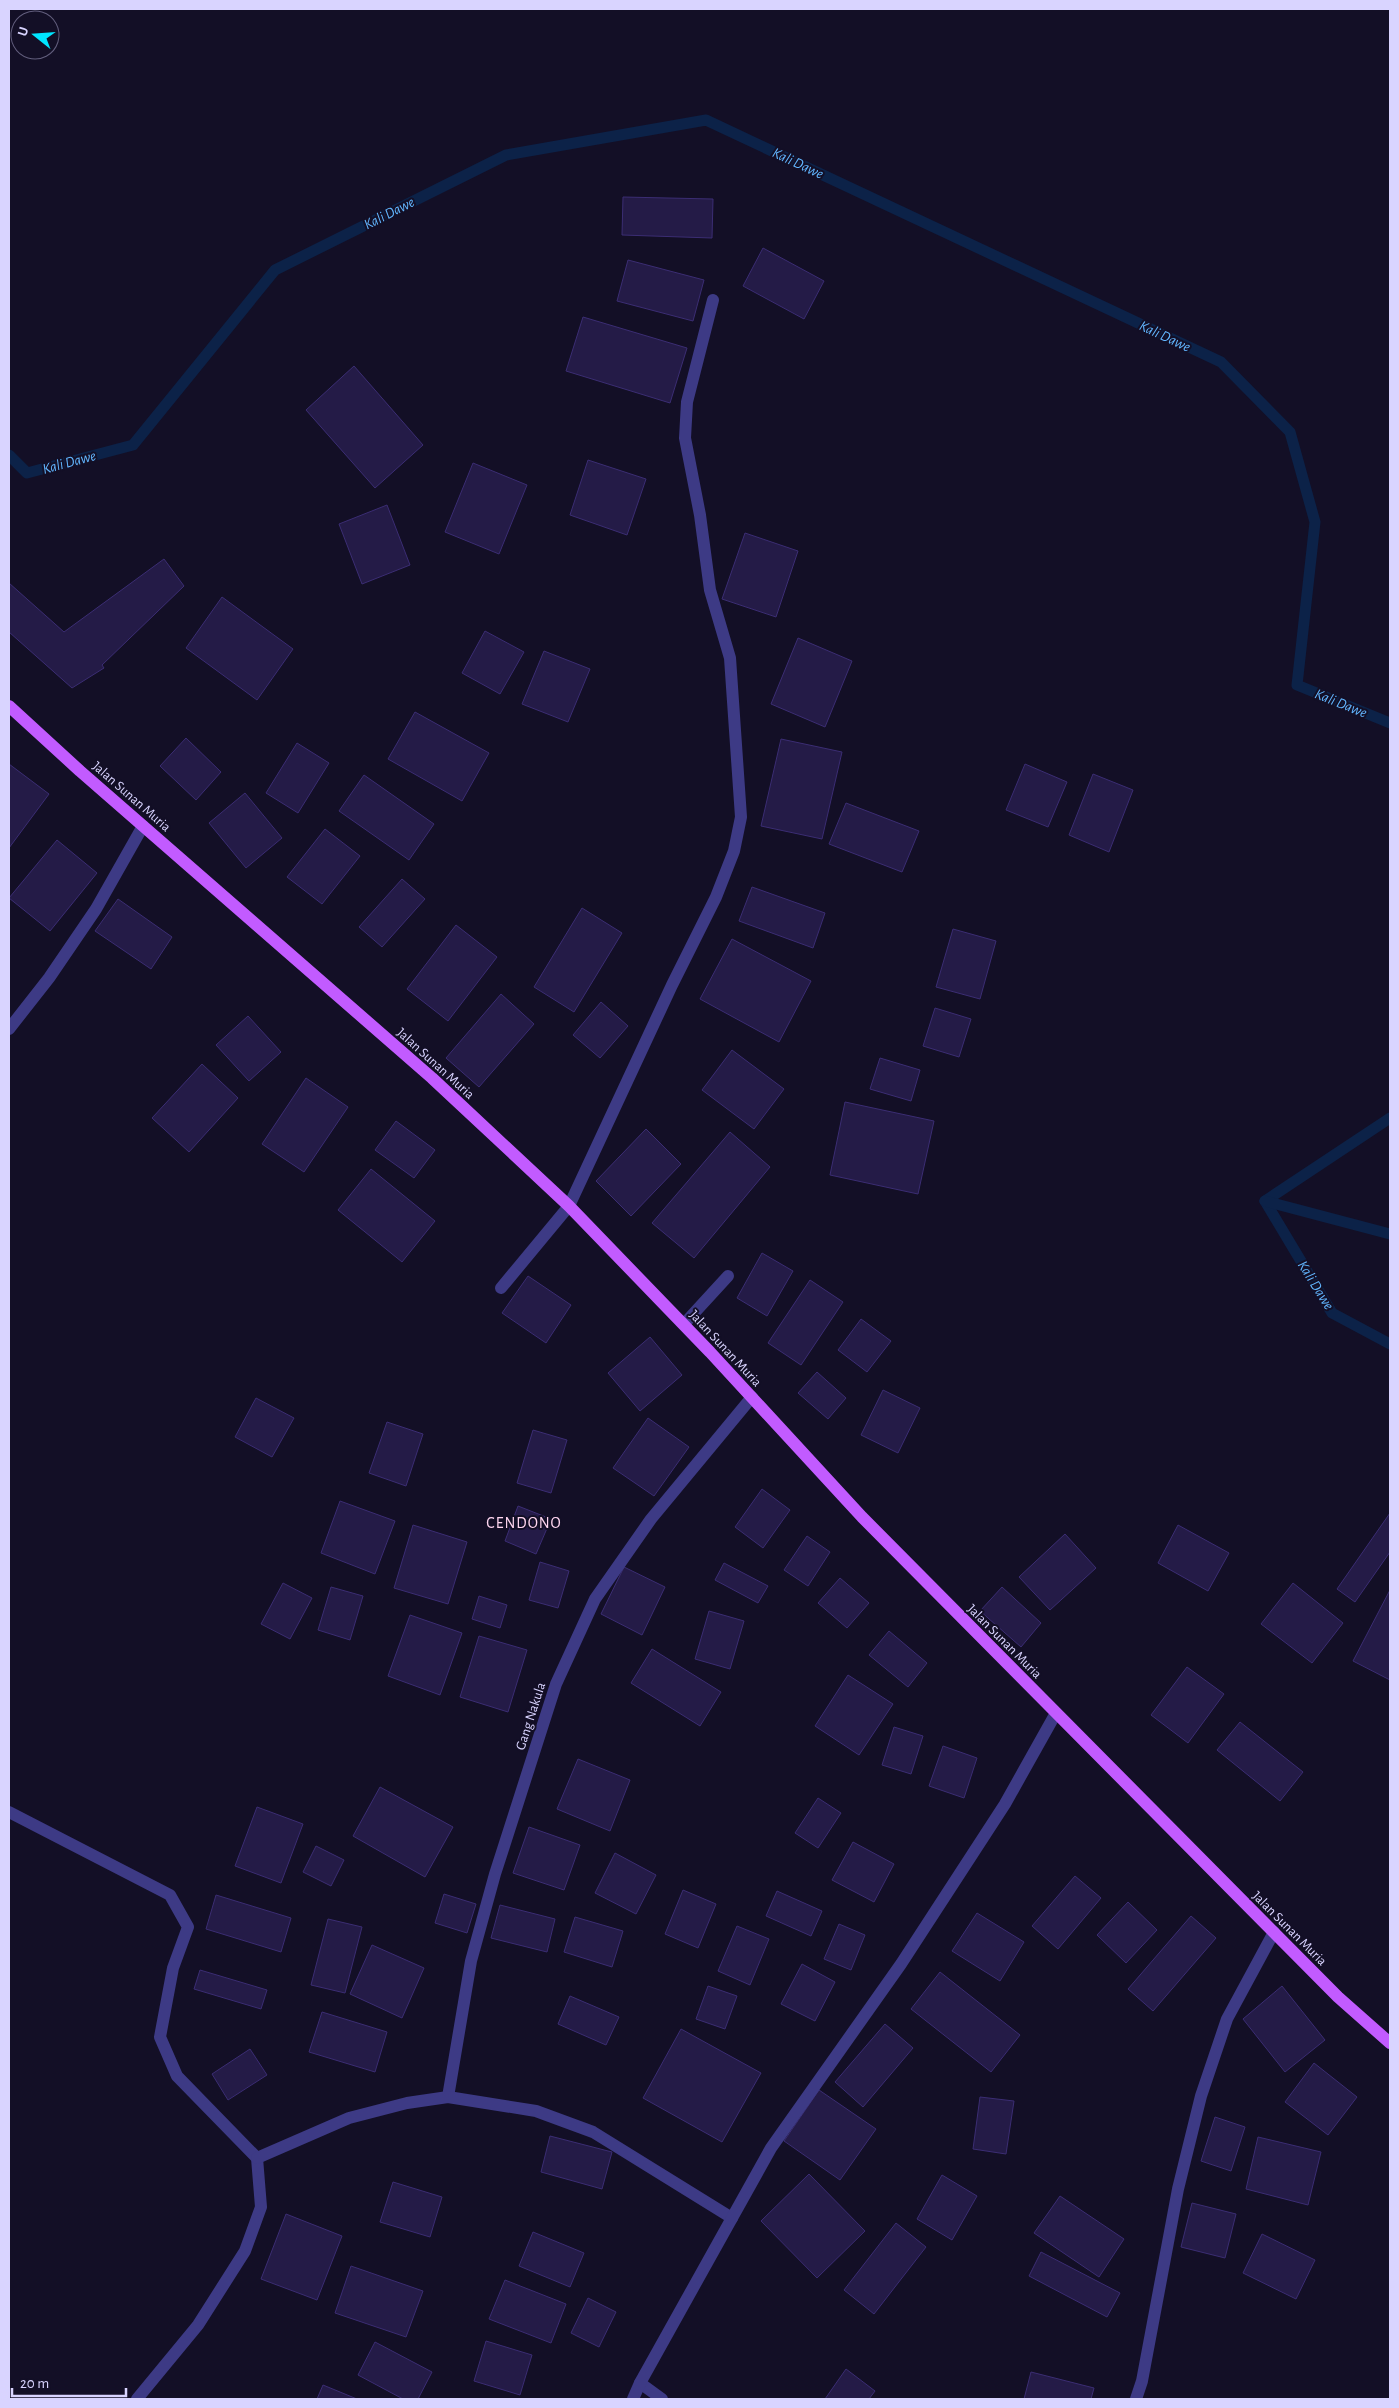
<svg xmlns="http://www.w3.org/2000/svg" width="1399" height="2408" viewBox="0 0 1399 2408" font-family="'Alegreya Sans',sans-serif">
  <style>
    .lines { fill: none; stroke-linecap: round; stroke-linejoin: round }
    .stream { stroke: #0c2248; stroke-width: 11 }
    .building { fill: #241b47; stroke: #3b2d73 }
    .street { stroke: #3d3a85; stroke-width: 12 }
    .primary { stroke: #c25bff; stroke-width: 12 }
    .labels { text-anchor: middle; stroke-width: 4; stroke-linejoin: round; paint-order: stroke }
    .street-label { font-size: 14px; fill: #d9d4ff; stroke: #130f26 }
    .water-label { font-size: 15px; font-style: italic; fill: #62b6ff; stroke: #130f26 }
    .quarter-label { font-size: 16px; letter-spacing: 1px; fill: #ffd6f0; stroke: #130f26 }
  </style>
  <rect width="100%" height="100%" fill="#130f26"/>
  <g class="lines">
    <g class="stream">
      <polyline points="9,455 27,473 133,445 275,270 506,155 706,120 1221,362 1290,432 1315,522 1297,685 1390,723"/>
      <polyline points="1265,1201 1332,1313 1390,1344"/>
      <polyline points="1265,1201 1390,1118"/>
      <polyline points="1265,1201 1390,1234"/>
    </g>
  </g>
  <g class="building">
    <polygon points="623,197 713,199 712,238 622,235"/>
    <polygon points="763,248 824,281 804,319 743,286"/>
    <polygon points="628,260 704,280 693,321 617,301"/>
    <polygon points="583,317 687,348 670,403 566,371"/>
    <polygon points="354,366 423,445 375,488 306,410"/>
    <polygon points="588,460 646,479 627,535 570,515"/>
    <polygon points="473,463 527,485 499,554 445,532"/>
    <polygon points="387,505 410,565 362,584 339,524"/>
    <polygon points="745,533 798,551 776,617 722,599"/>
    <polygon points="164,559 184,586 102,665 104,668 72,688 9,632 9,583 64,632"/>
    <polygon points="222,597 293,649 257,700 186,648"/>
    <polygon points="485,631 524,652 500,694 462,673"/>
    <polygon points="798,638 852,661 825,727 771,704"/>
    <polygon points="544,651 590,669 568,722 522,704"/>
    <polygon points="415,712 489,753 462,801 388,759"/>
    <polygon points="186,738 221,772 196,800 160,766"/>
    <polygon points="781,739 842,752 822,839 761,826"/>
    <polygon points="297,743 329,763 298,813 266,793"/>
    <polygon points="9,764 49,794 9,848"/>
    <polygon points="1025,764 1067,782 1048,827 1006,810"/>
    <polygon points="1093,774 1133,790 1109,852 1069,835"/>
    <polygon points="364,775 434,824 409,860 339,811"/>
    <polygon points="245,793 282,838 246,868 209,823"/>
    <polygon points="846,803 919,831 902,872 829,844"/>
    <polygon points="325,829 360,856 322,904 287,877"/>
    <polygon points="57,840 97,873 50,931 9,898"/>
    <polygon points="402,879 425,899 382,947 359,927"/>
    <polygon points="752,887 825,913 813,948 739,921"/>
    <polygon points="118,899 172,937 151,969 95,931"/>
    <polygon points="582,908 622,933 574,1012 534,987"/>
    <polygon points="456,925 497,957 448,1021 407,989"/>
    <polygon points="953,929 996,941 980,999 936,987"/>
    <polygon points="732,939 811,981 779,1042 700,999"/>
    <polygon points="501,994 534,1024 479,1087 446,1058"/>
    <polygon points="601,1002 628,1026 600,1058 573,1035"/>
    <polygon points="935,1008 971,1019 959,1057 923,1046"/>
    <polygon points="248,1016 281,1052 249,1081 216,1045"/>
    <polygon points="732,1050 784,1089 754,1129 702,1090"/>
    <polygon points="880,1058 920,1070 911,1101 870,1089"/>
    <polygon points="202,1064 238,1098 189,1152 152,1118"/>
    <polygon points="306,1078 348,1107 304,1172 262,1144"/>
    <polygon points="845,1102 934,1121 918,1194 830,1175"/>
    <polygon points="396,1121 435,1150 414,1178 375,1150"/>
    <polygon points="646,1129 681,1164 631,1216 596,1181"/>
    <polygon points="730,1132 770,1167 694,1258 652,1223"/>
    <polygon points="371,1169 435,1221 402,1262 338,1210"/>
    <polygon points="762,1253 793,1271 767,1316 737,1298"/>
    <polygon points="528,1276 571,1305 546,1343 502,1313"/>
    <polygon points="810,1280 843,1302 801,1365 768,1343"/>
    <polygon points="861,1319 891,1341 867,1372 838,1350"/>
    <polygon points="650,1337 682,1375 640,1411 608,1373"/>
    <polygon points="817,1372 846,1398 828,1419 798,1393"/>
    <polygon points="883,1390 920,1408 898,1453 861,1435"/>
    <polygon points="256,1398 294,1418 272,1457 235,1437"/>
    <polygon points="648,1418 689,1447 654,1496 613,1468"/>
    <polygon points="387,1422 423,1434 406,1486 369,1473"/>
    <polygon points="533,1430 567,1440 551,1493 517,1483"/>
    <polygon points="762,1489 790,1510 763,1548 735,1527"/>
    <polygon points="340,1501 395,1521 375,1574 321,1553"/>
    <polygon points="518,1506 551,1519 536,1554 505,1541"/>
    <polygon points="1390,1513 1390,1552 1355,1602 1337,1589"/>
    <polygon points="413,1525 467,1542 448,1604 394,1588"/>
    <polygon points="1178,1525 1229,1553 1208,1591 1158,1563"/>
    <polygon points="1065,1534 1096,1568 1050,1610 1019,1577"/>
    <polygon points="807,1536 830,1552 808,1586 784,1570"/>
    <polygon points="540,1562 569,1571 558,1608 529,1600"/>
    <polygon points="724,1563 768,1586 758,1603 715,1580"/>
    <polygon points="624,1567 665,1587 642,1635 601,1614"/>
    <polygon points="840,1578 869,1603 847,1628 818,1603"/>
    <polygon points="283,1583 312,1598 290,1639 261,1624"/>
    <polygon points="1293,1583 1343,1623 1312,1663 1261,1624"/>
    <polygon points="331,1587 363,1596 350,1640 318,1630"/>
    <polygon points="1002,1587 1041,1623 1021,1647 980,1611"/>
    <polygon points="1390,1590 1390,1680 1353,1661"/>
    <polygon points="479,1596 507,1605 500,1628 472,1619"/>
    <polygon points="709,1611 744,1621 730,1669 695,1659"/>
    <polygon points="410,1615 462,1633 440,1695 388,1676"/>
    <polygon points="889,1631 927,1663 908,1687 869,1655"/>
    <polygon points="479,1636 527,1650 508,1712 460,1697"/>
    <polygon points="652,1649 721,1692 700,1726 631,1683"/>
    <polygon points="1187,1667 1224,1694 1188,1743 1151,1715"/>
    <polygon points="848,1675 893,1704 859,1755 815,1726"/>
    <polygon points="1240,1722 1303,1772 1280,1801 1217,1750"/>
    <polygon points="894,1727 923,1736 911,1774 882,1765"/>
    <polygon points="943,1746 977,1758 964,1798 929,1786"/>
    <polygon points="578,1759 630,1780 610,1831 557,1809"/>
    <polygon points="380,1787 453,1827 425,1877 353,1836"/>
    <polygon points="818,1798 841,1813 818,1848 795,1833"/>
    <polygon points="257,1807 303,1824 281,1883 235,1866"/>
    <polygon points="529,1827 580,1845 564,1890 513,1873"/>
    <polygon points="853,1842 894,1864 874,1902 832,1880"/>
    <polygon points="316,1846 344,1860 331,1886 303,1872"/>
    <polygon points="615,1853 656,1875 636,1914 595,1893"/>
    <polygon points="1075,1876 1101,1898 1058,1949 1032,1926"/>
    <polygon points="683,1890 716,1904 698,1948 665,1934"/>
    <polygon points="777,1891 822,1911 811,1936 766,1916"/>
    <polygon points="444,1894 476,1904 467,1933 435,1923"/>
    <polygon points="216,1895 291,1918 281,1952 206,1929"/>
    <polygon points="1128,1902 1157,1930 1126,1963 1097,1935"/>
    <polygon points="500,1905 555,1919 547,1952 491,1938"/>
    <polygon points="977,1913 1024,1942 1000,1981 952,1951"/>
    <polygon points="1191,1916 1216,1938 1153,2011 1128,1989"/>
    <polygon points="575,1917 623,1931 612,1967 564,1952"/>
    <polygon points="328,1919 362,1927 345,1993 311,1985"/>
    <polygon points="839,1924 865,1935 851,1970 824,1959"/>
    <polygon points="737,1926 769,1939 750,1985 718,1971"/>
    <polygon points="372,1945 424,1968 402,2018 350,1994"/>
    <polygon points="802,1964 835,1982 815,2021 781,2004"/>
    <polygon points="200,1970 267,1990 261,2009 194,1989"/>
    <polygon points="940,1972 1020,2035 991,2072 911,2009"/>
    <polygon points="708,1986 737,1996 725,2029 696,2019"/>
    <polygon points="1282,1986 1325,2040 1285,2072 1243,2019"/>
    <polygon points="570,1996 619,2017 606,2045 558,2024"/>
    <polygon points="322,2012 387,2032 375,2072 309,2052"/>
    <polygon points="885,2024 913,2048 863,2107 835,2082"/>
    <polygon points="681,2029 761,2073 722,2142 643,2098"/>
    <polygon points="250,2049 267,2075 228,2100 212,2074"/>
    <polygon points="1314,2063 1357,2097 1328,2135 1285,2102"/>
    <polygon points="819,2090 876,2129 840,2180 784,2141"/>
    <polygon points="980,2097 1014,2101 1006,2154 973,2149"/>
    <polygon points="1215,2117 1245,2127 1231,2171 1201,2161"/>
    <polygon points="550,2136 612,2152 602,2189 541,2172"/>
    <polygon points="1258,2137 1321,2152 1308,2205 1246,2189"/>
    <polygon points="809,2174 865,2231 817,2278 761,2221"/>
    <polygon points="942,2175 977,2196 952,2240 917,2219"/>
    <polygon points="393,2182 442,2197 430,2237 380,2222"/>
    <polygon points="1060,2196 1124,2239 1099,2277 1034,2233"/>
    <polygon points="1192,2203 1236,2214 1225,2258 1181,2247"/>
    <polygon points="286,2214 342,2236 317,2300 261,2279"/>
    <polygon points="896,2223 926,2247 874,2314 844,2290"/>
    <polygon points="533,2232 584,2253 570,2287 519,2266"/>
    <polygon points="1262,2234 1315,2260 1296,2299 1243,2273"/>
    <polygon points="1041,2252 1120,2293 1107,2317 1029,2276"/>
    <polygon points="351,2266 423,2291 406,2337 335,2313"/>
    <polygon points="505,2280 566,2304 551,2343 489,2319"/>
    <polygon points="588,2298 616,2312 599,2347 571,2333"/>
    <polygon points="486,2341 532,2355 520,2395 474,2381"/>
    <polygon points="375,2342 432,2372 418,2399 403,2399 358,2375"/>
    <polygon points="846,2369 875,2391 869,2399 825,2399"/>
    <polygon points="1031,2372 1094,2388 1091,2399 1024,2399"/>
    <polygon points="323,2385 357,2399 317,2399"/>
  </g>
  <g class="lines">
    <g class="street">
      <polyline points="9,1029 49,978 96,909 143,826"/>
      <polyline points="501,1288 569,1206 672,985 716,897 734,851 741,817 730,658 710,590 700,515 685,438 687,402 713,300"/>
      <polyline points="684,1324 728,1276"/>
      <polyline points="9,1812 170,1895 188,1927 173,1968 160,2037 177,2076 257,2158 261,2207 245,2251 198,2325 137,2399"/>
      <polyline points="448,2097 471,1961 495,1874 556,1684 595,1599 651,1519 752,1397"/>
      <polyline points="257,2158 349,2118 407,2103 448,2097 536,2111 593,2132 732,2218"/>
      <polyline points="640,2383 662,2399"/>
      <polyline points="633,2399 640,2383 771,2148 901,1964 1005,1804 1056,1713"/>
      <polyline points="1136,2399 1142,2381 1178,2189 1201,2096 1227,2019 1274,1932"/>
    </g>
    <polyline class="primary" points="9,706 80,771 432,1078 569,1206 710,1352 862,1517 1338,1997 1390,2043"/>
  </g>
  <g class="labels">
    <g class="street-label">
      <text transform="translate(132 796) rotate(41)" y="5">Jalan Sunan Muria</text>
      <text transform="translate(436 1063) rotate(42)" y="5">Jalan Sunan Muria</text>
      <text transform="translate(726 1348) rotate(47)" y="5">Jalan Sunan Muria</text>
      <text transform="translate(1005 1641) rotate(45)" y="5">Jalan Sunan Muria</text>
      <text transform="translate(530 1716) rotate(-72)" y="5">Gang Nakula</text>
      <text transform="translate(1290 1928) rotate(45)" y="5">Jalan Sunan Muria</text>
    </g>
    <g class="water-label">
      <text transform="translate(798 163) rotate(25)" y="5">Kali Dawe</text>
      <text transform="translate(389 213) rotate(-27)" y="5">Kali Dawe</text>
      <text transform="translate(1165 336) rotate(25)" y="5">Kali Dawe</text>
      <text transform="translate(69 462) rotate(-15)" y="5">Kali Dawe</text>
      <text transform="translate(1341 703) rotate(22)" y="5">Kali Dawe</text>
      <text transform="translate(1316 1285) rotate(58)" y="5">Kali Dawe</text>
    </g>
    <g class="quarter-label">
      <text x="524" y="1528">CENDONO</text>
    </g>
  </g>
  <rect width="1399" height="2408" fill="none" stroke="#d9d4ff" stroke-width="20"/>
  <g transform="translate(35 35) rotate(287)"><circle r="24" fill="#130f26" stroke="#625e7d"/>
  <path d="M0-4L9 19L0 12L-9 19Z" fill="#00e5ff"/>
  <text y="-8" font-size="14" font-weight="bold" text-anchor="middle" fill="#d9d4ff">U</text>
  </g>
  <path d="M12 2388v8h114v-8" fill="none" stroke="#d9d4ff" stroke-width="2.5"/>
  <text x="20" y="2388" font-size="15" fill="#d9d4ff" stroke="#130f26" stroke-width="4" paint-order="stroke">20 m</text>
</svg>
